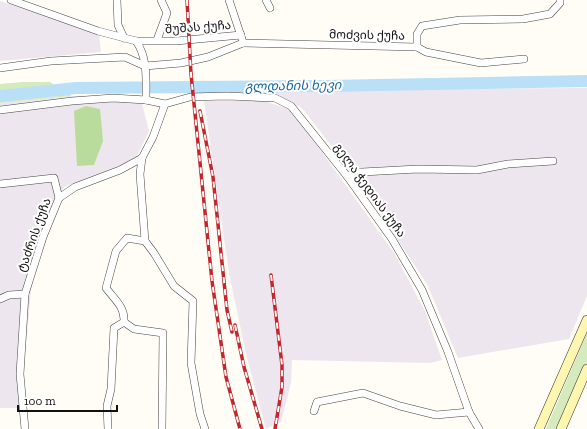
<svg xmlns="http://www.w3.org/2000/svg" width="587" height="429" viewBox="0 0 587 429" font-family="'Zilla Slab','Noto Sans Georgian',serif">
  <style>
    .industrial { fill: #eee6ef }
    .green { fill: #d5ebbd }
    .forest { fill: #b9dc9c }
    .lines { fill: none; stroke-linecap: round; stroke-linejoin: round }
    .river { stroke: #b9e0f7; stroke-width: 12 }
    .street-casing { stroke: #444; stroke-width: 8 }
    .secondary-casing { stroke: #333; stroke-width: 10 }
    .street { stroke: #fff; stroke-width: 7 }
    .secondary { stroke: #fff6b0; stroke-width: 9 }
    .rail-casing { stroke: #c4262e; stroke-width: 3.5 }
    .rail { stroke: #fff; stroke-width: 2; stroke-dasharray: 6; stroke-linecap: butt }
    .labels { text-anchor: middle; stroke-width: 4; stroke-linejoin: round; paint-order: stroke }
    .street-label { font-size: 12px; fill: #111; stroke: #fff }
    .water-label { font-size: 13px; font-style: italic; fill: #1768a6; stroke: #fff }
  </style>
  <rect width="100%" height="100%" fill="#fffdf5"/>
  <g class="industrial">
    <polygon points="0,1 99,34 101,52 0,61"/>
    <polygon points="587,88 587,296 569,339 458,358 427,284 360,183 303,109 270,90"/>
    <polygon points="140,95 149,131 137,156 120,166 64,187 52,206 35,248 20,408 0,408 0,103 72,96"/>
    <polygon points="204,101 264,101 292,110 394,253 425,311 442,360 430,363 292,360 291,383 281,422 266,429 246,354 229,273"/>
  </g>
  <g class="green">
    <polygon points="23,82 50,82 72,96 0,103 0,84"/>
    <polygon points="587,333 587,362 558,429 546,429"/>
  </g>
  <polygon class="forest" points="86,106 100,109 103,141 94,165 77,166 74,111"/>
  <g class="lines">
    <polyline class="river" points="0,96 76,88 328,86 587,81"/>
    <g class="street-casing">
      <g id="street">
        <polyline points="11,0 98,31 136,41 176,41 241,35"/>
        <polyline points="117,0 118,25 124,38"/>
        <polyline points="229,0 242,39"/>
        <polyline points="266,0 270,8"/>
        <polyline points="157,40 167,13 161,0"/>
        <path d="M 136,41 C 148,58 146,79 146,100"/>
        <polyline points="243,43 417,47 426,52 481,63 524,59"/>
        <polyline points="417,47 417,34 422,26 460,20 523,19 550,14 560,3 560,0"/>
        <polyline points="0,68 51,61 125,57 145,66 181,63 208,57 243,43"/>
        <polyline points="0,110 72,101 113,98 146,100 165,104 190,97 227,96 275,98 291,106 347,176 392,239 422,290 448,352 469,412 479,429"/>
        <polyline points="142,158 140,174 145,241 154,253 174,286 193,301 191,363 200,414 205,429"/>
        <polyline points="347,176 362,172 418,169 477,170 508,164 553,161"/>
        <polyline points="0,184 54,178 59,198"/>
        <polyline points="0,299 9,295 25,294"/>
        <polyline points="124,322 134,329 163,333 162,429"/>
        <polyline points="314,411 317,402 363,393 400,406 436,415 469,412"/>
        <polyline points="25,429 20,374 25,294 43,237 59,198 75,187 120,170 142,158 153,137 165,104"/>
        <path d="M 108,429 L 107,406 L 111,389 L 114,328 L 124,322 C 125,307 115,300 106,288 L 116,251 L 127,238 L 145,241"/>
      </g>
    </g>
    <g class="secondary-casing">
      <g id="secondary">
        <polyline points="539,429 587,320"/>
        <polyline points="561,429 587,369"/>
      </g>
    </g>
    <use href="#street" class="street"/>
    <use href="#secondary" class="secondary"/>
    <g class="rail-casing">
      <g id="rail">
        <polyline points="187,0 191,74 212,281 226,377 240,429"/>
        <polyline points="200,111 213,177 227,310 232,332"/>
        <polyline points="271,275 282,365 282,387 275,429"/>
        <polyline points="235,325 244,367 262,429"/>
      </g>
    </g>
    <use href="#rail" class="rail"/>
  </g>
  <g class="labels">
    <g class="street-label">
      <text transform="translate(198 27) rotate(-4)" y="4">შუშას ქუჩა</text>
      <text transform="translate(367 35) rotate(1)" y="4">მოძვის ქუჩა</text>
      <text transform="translate(370 190) rotate(54)" y="4">გელა ჭედიას ქუჩა</text>
      <text transform="translate(34 235) rotate(-70)" y="4">ტაძრის ქუჩა</text>
    </g>
    <g class="water-label">
      <text transform="translate(293 85) rotate(-1)" y="5">გლდანის ხევი</text>
    </g>
  </g>
  <path d="M18 405v6h99v-6" fill="none" stroke="#111111" stroke-width="2"/>
  <text x="24" y="405" font-size="12" fill="#111111" stroke="#ffffff" stroke-width="3" paint-order="stroke">100 m</text>
</svg>
